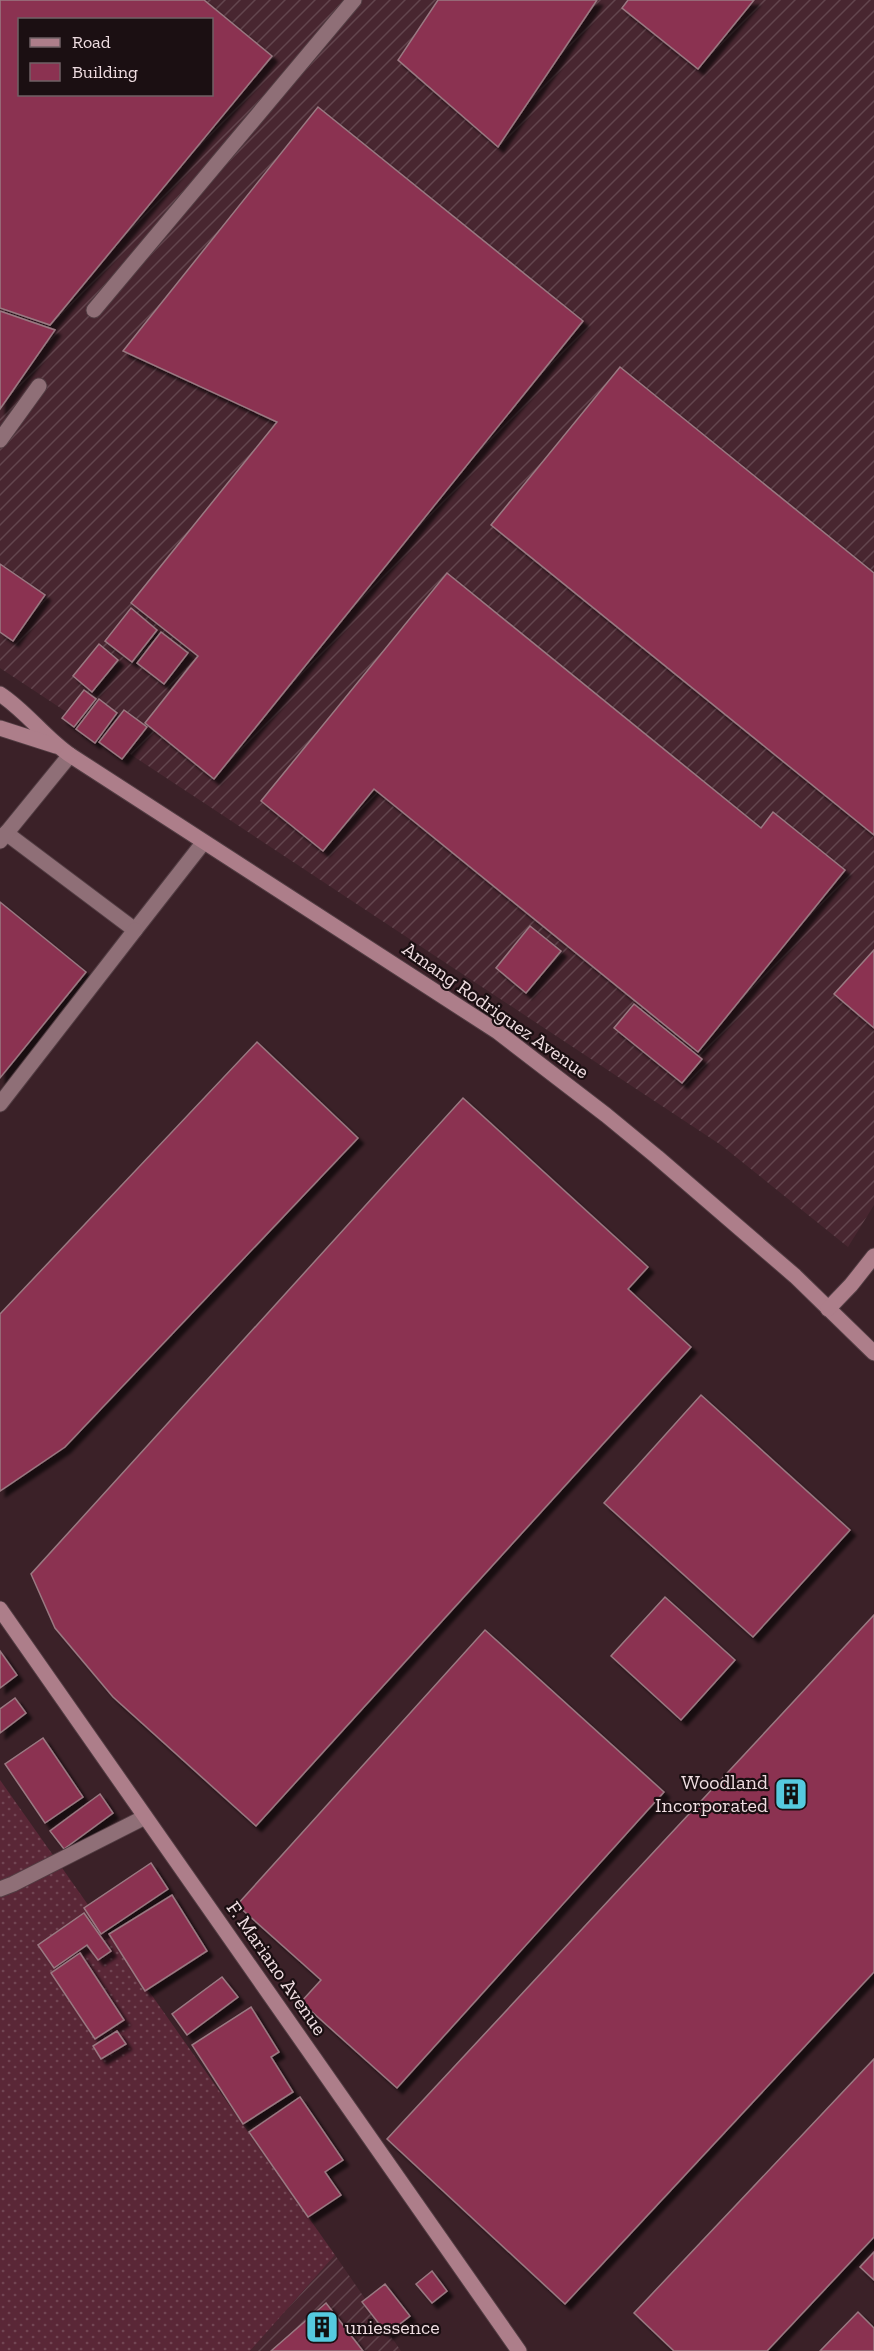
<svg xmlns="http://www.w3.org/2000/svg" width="874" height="2351" viewBox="0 0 874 2351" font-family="'Zilla Slab',serif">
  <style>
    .industrial { fill: url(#industrial-furrows); fill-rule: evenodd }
    .grass { fill: url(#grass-dots) }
    .building { fill: #8b3251; stroke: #9a7982; stroke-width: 1.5; fill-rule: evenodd; filter: url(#shadow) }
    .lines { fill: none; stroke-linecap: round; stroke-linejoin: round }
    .lane-casing { stroke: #523d43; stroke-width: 17 }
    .secondary-casing { stroke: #523d43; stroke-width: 17 }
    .lane { stroke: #8f6f77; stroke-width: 15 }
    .secondary { stroke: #ad7e8a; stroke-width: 15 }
    .labels { text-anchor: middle; stroke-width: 4.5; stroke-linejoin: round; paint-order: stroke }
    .street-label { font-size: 20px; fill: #efdde1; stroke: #1b0f12 }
    .poi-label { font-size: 20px; fill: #efdde1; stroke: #1b0f12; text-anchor: end }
  </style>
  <defs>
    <pattern id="industrial-furrows" width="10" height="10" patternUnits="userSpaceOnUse" patternTransform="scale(1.5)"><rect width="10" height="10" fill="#482630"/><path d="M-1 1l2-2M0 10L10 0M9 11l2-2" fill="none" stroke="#63454e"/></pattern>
    <pattern id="grass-dots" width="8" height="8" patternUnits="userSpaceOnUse" patternTransform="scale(1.5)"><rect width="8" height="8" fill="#5a2737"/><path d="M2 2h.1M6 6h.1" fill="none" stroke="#724654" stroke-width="1.8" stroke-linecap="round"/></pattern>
    <filter id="shadow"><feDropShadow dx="5.5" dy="5.5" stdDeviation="1.5" flood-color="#0009"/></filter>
  </defs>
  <rect width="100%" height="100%" fill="#3b2128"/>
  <g class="industrial">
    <path d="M 0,0 L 874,0 L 874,1205 L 848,1247 L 721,1145 L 0,668 ZM 20,20 L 212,20 L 212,94 L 20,94 Z"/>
    <polygon points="335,2255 401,2351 250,2351"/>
  </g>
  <polygon class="grass" points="0,1780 335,2255 250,2351 0,2351"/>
  <g class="building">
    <path d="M 0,0 L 204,0 L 272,56 L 50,325 L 0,308 ZM 20,20 L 212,20 L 212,94 L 20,94 Z"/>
    <polygon points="438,0 597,0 498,147 398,60"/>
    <polygon points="628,0 754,0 698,69 622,8"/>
    <polygon points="318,107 583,321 214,779 145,723 198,656 131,603 277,422 123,351"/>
    <polygon points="0,311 55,330 0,409"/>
    <polygon points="620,367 874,573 874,835 491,525"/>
    <polygon points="0,564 45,595 13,641 0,632"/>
    <polygon points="447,573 761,828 773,812 845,870 698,1052 374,789 323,851 261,801"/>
    <polygon points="131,608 157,630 132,662 105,641"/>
    <polygon points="161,632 188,653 164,684 137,663"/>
    <polygon points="99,644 118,660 92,692 73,676"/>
    <polygon points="84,690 96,699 74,727 62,718"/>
    <polygon points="99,699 117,713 95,743 76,729"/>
    <polygon points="124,710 147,727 122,759 99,742"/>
    <polygon points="0,902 86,972 0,1078"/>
    <polygon points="530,926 561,951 526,993 496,968"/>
    <polygon points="874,950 874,1028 834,994"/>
    <polygon points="634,1004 702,1059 682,1083 614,1028"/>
    <polygon points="257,1042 358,1138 65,1447 0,1491 0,1314"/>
    <polygon points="463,1098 648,1267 628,1289 691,1347 256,1826 113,1697 55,1628 31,1574"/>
    <polygon points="701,1395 850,1530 753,1637 604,1503"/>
    <polygon points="665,1597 735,1660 681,1720 611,1656"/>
    <polygon points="874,1615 874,1972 565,2304 387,2139"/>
    <polygon points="485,1630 664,1792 397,2088 301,2002 321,1980 237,1905"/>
    <polygon points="0,1651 17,1675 0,1688"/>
    <polygon points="15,1698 26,1713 0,1733 0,1709"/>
    <polygon points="43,1738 83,1797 45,1823 5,1764"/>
    <polygon points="100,1794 113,1813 64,1849 50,1831"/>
    <polygon points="151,1863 168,1889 101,1934 84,1908"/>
    <polygon points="172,1895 207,1951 145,1991 109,1934"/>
    <polygon points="84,1913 111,1951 98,1960 87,1945 54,1968 38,1945"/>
    <polygon points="80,1953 124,2020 95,2039 51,1973"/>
    <polygon points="222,1977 238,1997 187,2035 172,2014"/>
    <polygon points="251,2007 279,2052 271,2057 293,2092 243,2124 192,2045"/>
    <polygon points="117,2031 126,2044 101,2059 93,2046"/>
    <polygon points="874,2059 874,2237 767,2351 674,2351 634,2313"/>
    <polygon points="300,2097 343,2160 325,2172 341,2195 308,2217 249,2132"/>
    <polygon points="874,2252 874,2280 860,2267"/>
    <polygon points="432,2271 447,2291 432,2303 416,2284"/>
    <polygon points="385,2284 410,2316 387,2334 362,2302"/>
    <polygon points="326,2303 363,2351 271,2351"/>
    <polygon points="858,2312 874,2328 874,2351 820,2351"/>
  </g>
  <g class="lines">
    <g class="lane-casing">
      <g id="lane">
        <polyline points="94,310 354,0"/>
        <polyline points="0,440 39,386"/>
        <polyline points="6,833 135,930 203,843"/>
        <polyline points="0,841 70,755"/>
        <polyline points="0,1104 135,930"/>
        <polyline points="0,1889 13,1884 145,1817"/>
      </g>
    </g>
    <g class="secondary-casing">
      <g id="secondary">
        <path d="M 0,694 C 26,711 44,737 70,755 L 498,1032 L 606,1115 L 657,1157 L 795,1276 L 874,1353"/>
        <polyline points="0,728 56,746"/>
        <polyline points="828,1309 851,1285 874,1256"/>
        <polyline points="0,1609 519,2351"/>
      </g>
    </g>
    <use href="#lane" class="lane"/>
    <use href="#secondary" class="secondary"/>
  </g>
  <defs>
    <g id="building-square" transform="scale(1.725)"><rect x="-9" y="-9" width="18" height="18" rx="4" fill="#55cadf" stroke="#1b0f12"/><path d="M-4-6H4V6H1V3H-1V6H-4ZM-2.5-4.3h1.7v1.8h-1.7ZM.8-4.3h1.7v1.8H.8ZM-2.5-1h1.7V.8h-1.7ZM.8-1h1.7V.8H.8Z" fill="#111"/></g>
  </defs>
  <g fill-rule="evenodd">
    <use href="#building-square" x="791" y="1794"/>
    <use href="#building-square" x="322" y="2327"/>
  </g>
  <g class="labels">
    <g class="street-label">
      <text transform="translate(496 1010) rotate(35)" y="7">Amang Rodriguez Avenue</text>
      <text transform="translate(277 1968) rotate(55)" y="7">F. Mariano Avenue</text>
    </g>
    <g class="poi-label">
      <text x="768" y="1789">Woodland<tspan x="768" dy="23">Incorporated</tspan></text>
      <text x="345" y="2334" text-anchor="start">uniessence</text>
    </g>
  </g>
  <rect x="18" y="18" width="195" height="78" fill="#1b0f12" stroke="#706165" stroke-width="1.5"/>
  <rect x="30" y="38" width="30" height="9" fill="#ad7e8a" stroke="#706165" stroke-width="1.5"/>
  <text x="72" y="48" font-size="18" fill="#efdde1">Road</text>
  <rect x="30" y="63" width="30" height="18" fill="#8b3251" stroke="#706165" stroke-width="1.5"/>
  <text x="72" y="78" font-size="18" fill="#efdde1">Building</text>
</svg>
